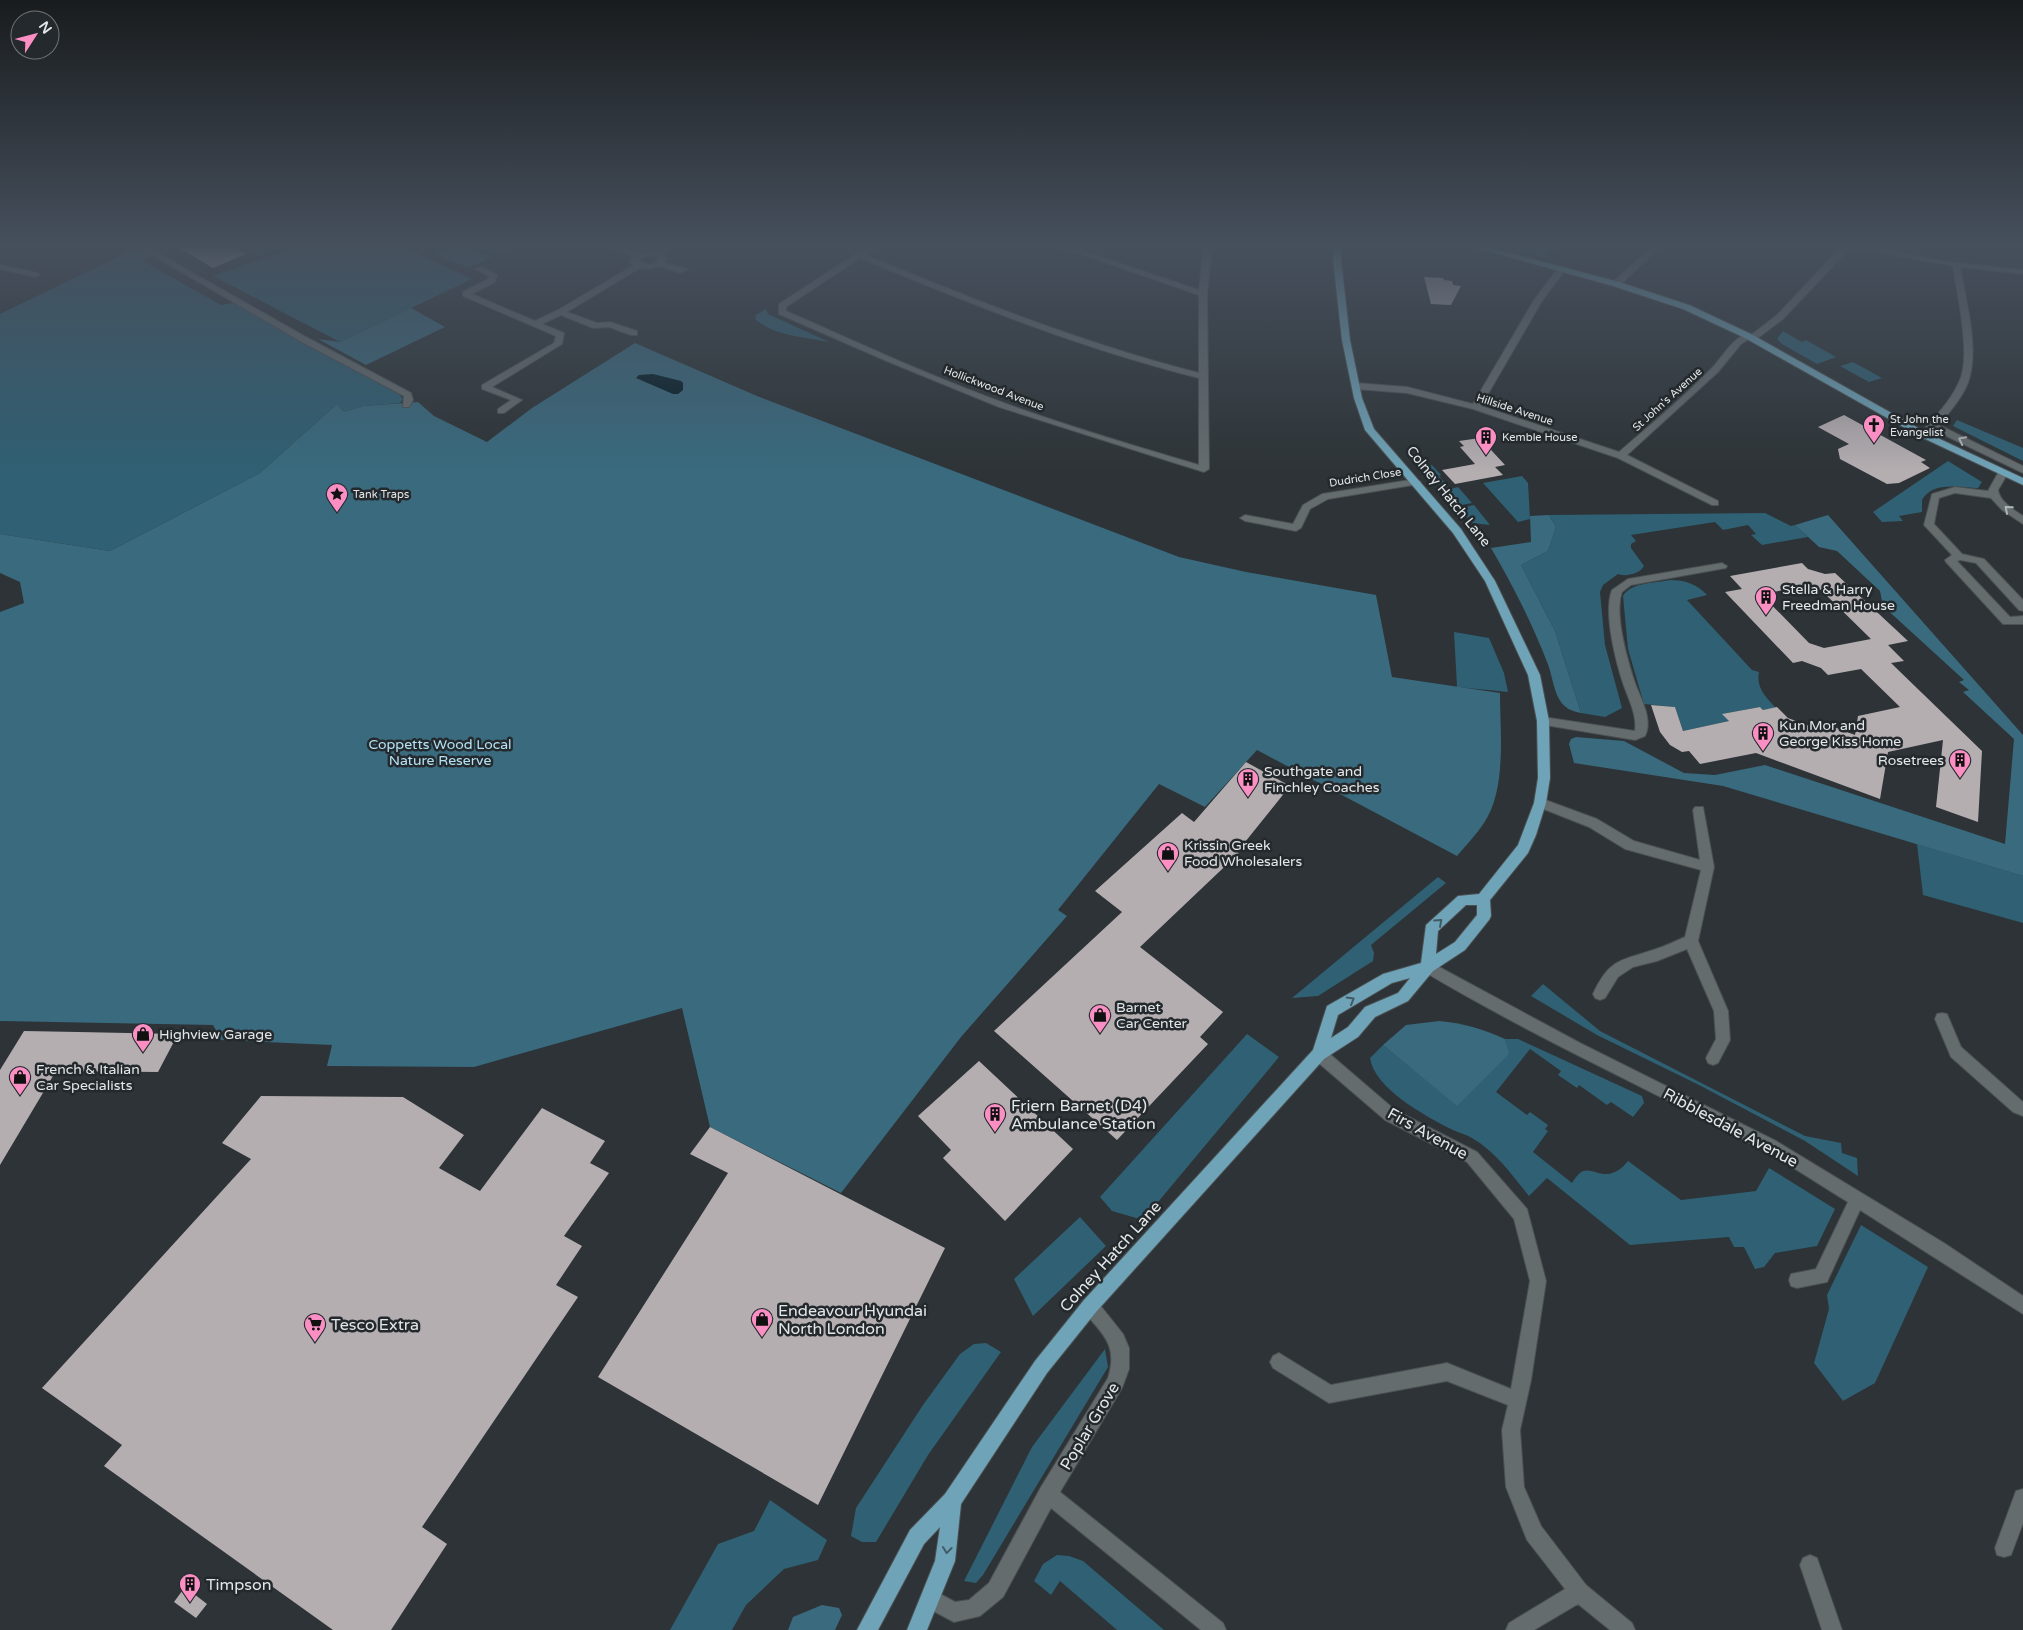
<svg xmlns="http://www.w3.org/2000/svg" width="2023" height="1630" viewBox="0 0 2023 1630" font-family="'Varela Round',sans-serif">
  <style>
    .green { fill: #2f6073 }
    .forest { fill: #396a7e }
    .water { fill: #021b25 }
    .building { fill: #b5aeb1; fill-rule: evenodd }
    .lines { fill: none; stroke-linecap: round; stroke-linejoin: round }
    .minor-casing { stroke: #4b5052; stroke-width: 2 }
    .major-casing { stroke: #4b5052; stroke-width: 2 }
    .minor { fill: #656c6e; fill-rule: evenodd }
    .major { fill: #6fa4b8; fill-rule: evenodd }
    .oneway { stroke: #b1b6b8 }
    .oneway2 { stroke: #415a64 }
    .labels { text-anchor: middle; stroke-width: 5; stroke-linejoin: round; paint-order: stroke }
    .far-street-label { font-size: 11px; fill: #e4e7e9; stroke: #23292c }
    .far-poi-label { font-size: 11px; fill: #e4e7e9; stroke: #23292c; text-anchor: start }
    .street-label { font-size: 14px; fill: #e4e7e9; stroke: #23292c }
    .poi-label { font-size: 14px; fill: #e4e7e9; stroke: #23292c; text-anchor: start }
    .park-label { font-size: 14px; fill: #b4e3f6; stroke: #23292c }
    .near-poi-label { font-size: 16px; fill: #e4e7e9; stroke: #23292c; text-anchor: start }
    .near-street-label { font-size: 16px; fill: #e4e7e9; stroke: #23292c }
  </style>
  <rect width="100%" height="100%" fill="#2d3336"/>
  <g class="green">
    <polygon points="397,244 472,279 340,342 213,276 299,245"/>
    <polygon points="461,244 461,245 492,257 469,268 434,254 455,245"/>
    <polygon points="241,245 289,245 261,256"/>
    <polygon points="469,245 517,244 517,245 496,255"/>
    <polygon points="1503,245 1559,245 1543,257"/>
    <path d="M 132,250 C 140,249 145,253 151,257 L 143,261 L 221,305 L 237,302 L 399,394 L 403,399 L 400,403 L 363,406 L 344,412 L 337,404 L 260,473 L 110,551 L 0,534 L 0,314 Z"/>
    <path d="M 766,309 L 768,314 L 829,342 C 804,337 774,336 755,319 L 756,315 Z"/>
    <polygon points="1783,331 1802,342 1806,340 1836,357 1817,364 1782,344 1777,339"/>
    <polygon points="1853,362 1882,378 1869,382 1840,366"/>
    <polygon points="1957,420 2023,448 2023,461 1953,426"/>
    <path d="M 1948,461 L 1982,482 L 1978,488 L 1975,488 C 1958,487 1932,482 1922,500 L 1922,512 L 1899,516 L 1903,521 L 1882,522 L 1873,512 Z"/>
    <polygon points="1432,465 1441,475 1439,476 1450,489 1458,487 1472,503 1457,506 1423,467"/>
    <polygon points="1522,476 1528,483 1530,519 1518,522 1483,483"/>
    <polygon points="1474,505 1490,525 1471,523 1459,508"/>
    <path d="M 1765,513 L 1791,526 L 1795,525 L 1808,537 L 1762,545 L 1751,535 L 1756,534 L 1748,525 L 1723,530 L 1715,522 L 1631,535 L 1636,541 L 1631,544 L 1631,548 L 1644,566 C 1640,574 1625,577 1618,574 L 1603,585 L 1600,592 L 1605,645 L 1622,708 L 1605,717 L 1581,713 L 1555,631 L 1521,565 L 1548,551 L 1556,527 L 1549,515 Z"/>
    <path d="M 1670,580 C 1685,580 1697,584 1707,595 L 1687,600 L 1752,670 L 1759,672 C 1756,688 1766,697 1776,708 L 1763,710 L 1760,707 L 1723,714 L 1729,721 L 1683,731 L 1675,707 L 1644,704 L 1628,649 L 1623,596 C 1631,582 1656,583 1670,580 Z"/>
    <polygon points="1454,632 1489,638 1504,673 1508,692 1457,687"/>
    <polygon points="1917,844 2023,876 2023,923 1923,895"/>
    <polygon points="1438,877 1446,883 1371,945 1374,953 1373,961 1318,996 1292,998"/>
    <polygon points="1543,984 1600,1031 1805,1136 1841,1143 1842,1153 1857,1158 1858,1176 1805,1141 1699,1085 1597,1035 1531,996"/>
    <polygon points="1247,1034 1279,1057 1143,1220 1112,1211 1100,1197"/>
    <path d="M 1505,1039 L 1518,1039 L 1642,1096 L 1644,1103 L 1633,1117 L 1611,1102 L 1607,1105 L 1579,1085 L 1577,1088 L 1558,1075 L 1561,1071 L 1530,1049 L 1496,1092 L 1527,1115 L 1530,1112 L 1548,1125 L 1545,1129 L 1548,1131 L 1533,1152 L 1572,1183 C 1574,1180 1577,1175 1580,1173 C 1592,1163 1606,1188 1628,1161 L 1681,1200 L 1756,1191 L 1769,1168 L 1835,1209 L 1817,1246 L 1775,1253 L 1764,1267 L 1755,1269 L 1744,1247 L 1734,1247 L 1729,1237 L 1630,1245 L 1547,1178 L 1529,1196 C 1512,1175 1496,1152 1472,1138 C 1466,1134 1458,1133 1451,1129 C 1425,1116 1374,1088 1370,1058 L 1383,1045 L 1457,1105 L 1508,1054 Z"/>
    <polygon points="1080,1217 1106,1246 1033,1316 1014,1279"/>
    <polygon points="1861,1225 1928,1267 1875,1383 1843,1401 1814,1363 1829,1309 1827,1295"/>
    <polygon points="986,1343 1001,1352 928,1455 876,1542 862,1542 851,1536 856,1508 923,1405 960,1354 974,1344"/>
    <polygon points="1105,1349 1108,1367 983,1575 976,1583 964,1581 1032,1447"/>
    <polygon points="770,1500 827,1540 818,1560 784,1569 746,1605 732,1630 670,1630 718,1544 754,1531"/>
    <polygon points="1057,1555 1069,1556 1083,1561 1164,1630 1117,1630 1060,1581 1051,1595 1034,1581 1043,1564"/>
  </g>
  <g class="forest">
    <polygon points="411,308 445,327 366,365 318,339 340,342"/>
    <path d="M 635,343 L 757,396 L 1179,557 L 1246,572 L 1376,595 L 1392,677 L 1500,693 C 1500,731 1507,789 1484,823 C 1476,835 1466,845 1457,856 L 1257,750 L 1205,807 L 1159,784 L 1058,910 L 1067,916 L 961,1037 L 841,1193 L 710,1127 L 682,1008 L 474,1067 L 327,1066 L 332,1045 L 221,1040 L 213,1025 L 0,1021 L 0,612 L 24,603 L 20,582 L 0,573 L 0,534 L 110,551 L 260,473 L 337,404 L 344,412 L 363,406 L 418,402 L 434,416 L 487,442 L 532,408 Z"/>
    <path d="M 1549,515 L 1556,527 L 1548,551 L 1521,565 L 1555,631 L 1581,713 C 1571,711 1564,708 1559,699 C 1553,688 1552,674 1547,662 C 1532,623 1512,584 1491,548 L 1531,542 L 1530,516 Z"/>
    <polygon points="1828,515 2023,735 2023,876 1723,786 1574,763 1569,744 1571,739 1576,737 1624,741 1684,773 1715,775 1765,765 2005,844 2014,739 1963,692 1969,690 1959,682 1964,680 1883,606 1880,591 1837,551 1819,547 1795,525"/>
    <path d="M 1439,1021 C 1463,1023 1483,1029 1505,1039 L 1509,1054 L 1457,1106 L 1383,1045 L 1406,1025 Z"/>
    <polygon points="822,1605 839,1608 842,1615 835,1630 788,1630 793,1617"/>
  </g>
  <polygon class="water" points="653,374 681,381 683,383 683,390 678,394 673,394 636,378 639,375"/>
  <g class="building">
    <polygon points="173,244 229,244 246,254 213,268"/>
    <polygon points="1424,277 1443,278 1444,280 1452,281 1453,285 1461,286 1451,305 1431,304"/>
    <polygon points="1844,415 1926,460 1921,462 1930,468 1899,483 1887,484 1840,459 1838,449 1849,444 1818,427"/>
    <polygon points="1480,438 1505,465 1495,467 1503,475 1455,484 1442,470 1475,464 1460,447 1464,446 1459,441"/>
    <path d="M 1802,563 L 1808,569 L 1825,574 L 1835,573 L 1908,641 L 1888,645 L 1904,661 L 1891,663 L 1982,751 L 1978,822 L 1936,807 L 1943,740 L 1888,752 L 1880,799 L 1756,753 L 1700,764 L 1689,751 L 1682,752 L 1670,745 L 1660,732 L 1651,705 L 1675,707 L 1683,731 L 1729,721 L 1722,714 L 1760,707 L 1763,710 L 1777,707 L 1788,718 L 1812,727 L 1826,724 L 1855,735 L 1858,716 L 1900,707 L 1861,669 L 1828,675 L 1821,668 L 1802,661 L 1793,663 L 1725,592 L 1742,589 L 1730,576 ZM 1807,586 L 1821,590 L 1871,639 L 1824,648 L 1809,643 L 1761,594 Z"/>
    <polygon points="1246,762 1290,786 1237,852 1239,853 1140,947 1223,1012 1200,1037 1208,1044 1117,1140 994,1031 1122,912 1095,891 1182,813 1194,822"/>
    <polygon points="24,1031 78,1032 178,1034 158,1072 56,1071 0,1165 0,1070"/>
    <polygon points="979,1061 1073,1149 1005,1221 943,1158 951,1150 918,1116"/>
    <polygon points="261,1096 403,1097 464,1135 439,1168 480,1191 542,1108 605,1141 590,1163 609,1173 564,1236 582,1246 556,1285 578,1297 422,1527 447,1544 391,1630 333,1630 104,1466 122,1445 42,1388 251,1159 222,1143"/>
    <polygon points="710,1127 945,1248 818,1505 598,1377 728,1173 690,1154"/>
    <polygon points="185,1587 207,1604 196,1618 174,1602"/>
  </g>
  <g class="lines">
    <g class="minor-casing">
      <g id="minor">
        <polygon points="133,244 142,244 306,337 411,393 413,400 409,407 403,407 404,396 300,341"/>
        <path d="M 605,244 L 616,244 L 639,254 L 656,252 L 668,244 L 677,244 L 663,254 L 667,259 L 664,263 L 689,269 L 680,273 L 659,266 L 650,269 L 640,268 L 567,312 L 597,323 L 610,322 L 637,331 L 637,335 L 631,335 L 609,327 L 593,328 L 561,315 L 542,324 L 564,333 L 562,344 L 492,387 L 522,400 L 504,413 L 498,413 L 498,409 L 511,400 L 482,389 L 482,385 L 554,343 L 556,336 L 463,296 L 463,292 L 488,279 L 489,276 L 475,269 L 482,267 L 497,275 L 495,282 L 472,294 L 535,321 L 558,310 L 634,265 L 630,262 L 632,256 ZM 645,256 L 656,256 L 659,259 L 650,265 L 638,261 Z"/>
        <path d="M 871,244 L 880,244 L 865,255 C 975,300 1084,344 1199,373 L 1199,295 L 1051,244 L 1063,244 L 1199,290 L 1204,244 L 1212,244 L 1207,294 L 1209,469 L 1204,472 L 1175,463 L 999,407 L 889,362 L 779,314 L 779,304 ZM 860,258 C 971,304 1082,349 1199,378 L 1199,465 C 1135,446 1070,427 1007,404 C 932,377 859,343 786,311 L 786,307 Z"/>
        <polygon points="1655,244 1663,244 1619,286 1613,286 1613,282"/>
        <path d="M 1844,244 L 1862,244 L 1942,261 L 2023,270 L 2023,274 L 1960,267 C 1966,300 1978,344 1970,376 C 1966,394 1950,411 1939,425 L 2023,466 L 2023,473 L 1934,430 L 1927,437 L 1921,437 L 1919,435 C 1933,418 1950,403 1959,382 C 1972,356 1957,295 1953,266 L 1851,247 L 1783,319 L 1755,340 L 1749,339 L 1741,344 L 1718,372 L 1627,455 L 1718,501 L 1718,505 L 1712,505 L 1618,458 L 1473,409 L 1407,393 L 1356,389 L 1352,386 L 1356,383 L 1407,387 L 1473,404 L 1534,300 L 1559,267 L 1562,267 L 1566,269 L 1542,301 L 1481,406 L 1619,452 C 1650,425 1683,398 1712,368 C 1721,359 1737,331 1751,335 L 1777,315 Z"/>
        <polygon points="0,265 38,273 39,275 35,277 0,269"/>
        <path d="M 2003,470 L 2008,473 L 1998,490 C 2000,502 2014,510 2023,516 L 2023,524 L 2002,510 L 1991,498 L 1955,493 L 1939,498 L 1934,524 L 1962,554 L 1984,559 L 2023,600 L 2023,611 L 2019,610 L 1976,563 L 1960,560 L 1957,561 L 2010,617 L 2023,616 L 2023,624 L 2003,624 L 1946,562 L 1945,560 L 1952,555 L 1924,525 L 1932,494 L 1955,487 L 1988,491 L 1998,473 Z"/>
        <polygon points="1416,479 1421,482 1419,484 1328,499 1310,509 1301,528 1296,531 1245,521 1240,518 1245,515 1293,524 1303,505 1322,494"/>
        <path d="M 1722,563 L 1727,566 L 1726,568 L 1631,585 L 1622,592 C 1614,614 1627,658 1634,680 C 1639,696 1654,719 1645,736 L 1635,740 L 1539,724 L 1537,721 L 1539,718 L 1543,717 L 1635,731 C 1637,715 1629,700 1624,686 C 1616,663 1603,612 1612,590 L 1628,579 Z"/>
        <path d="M 1540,798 L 1597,819 L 1634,841 L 1700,860 L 1693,810 L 1695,807 L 1703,807 L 1714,867 L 1698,941 L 1728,1011 L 1730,1040 L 1718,1063 L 1713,1065 L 1708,1063 L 1706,1058 L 1716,1039 L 1714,1011 L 1687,949 L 1657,961 L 1633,967 L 1618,977 L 1605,998 L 1600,1000 L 1595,998 L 1593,994 C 1610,957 1622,961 1656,949 C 1666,946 1675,941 1685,937 L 1701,870 L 1625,849 L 1589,827 L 1536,806 L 1534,803 L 1536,800 Z"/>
        <path d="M 1428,961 L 1580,1043 L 1776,1141 L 1944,1243 L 2023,1296 L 2023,1314 L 1860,1210 L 1827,1282 L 1797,1288 L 1791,1286 L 1789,1280 L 1791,1274 L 1816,1269 L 1848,1202 C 1820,1185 1792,1166 1763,1150 C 1650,1089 1533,1037 1423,971 L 1421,967 L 1423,963 Z"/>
        <polygon points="1942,1013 1947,1014 1961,1047 2023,1102 2023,1116 2013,1112 1951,1057 1935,1019 1937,1014"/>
        <polygon points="1319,1047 1324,1049 1395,1110 1477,1152 1527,1209 1546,1281 1531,1380 1520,1430 1524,1487 1541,1526 1586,1585 1632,1623 1635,1630 1610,1630 1578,1604 1534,1630 1506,1630 1509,1623 1565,1589 1527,1540 1506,1487 1502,1430 1508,1405 1447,1381 1329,1403 1273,1368 1270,1362 1273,1356 1279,1353 1331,1385 1447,1363 1511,1389 1530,1281 1514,1219 1467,1162 1385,1120 1314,1059 1312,1054 1314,1049"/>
        <path d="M 1090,1298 L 1096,1300 L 1123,1334 L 1129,1348 L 1129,1369 L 1122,1388 L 1060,1492 L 1223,1623 L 1226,1630 L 1201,1630 L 1051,1508 L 1003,1597 L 980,1616 L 954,1622 L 924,1606 L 921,1599 L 924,1592 L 931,1589 L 955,1602 L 969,1600 L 989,1583 L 1041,1487 L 1108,1378 C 1118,1346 1104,1335 1084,1312 L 1082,1306 L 1084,1300 Z"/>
        <polygon points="2023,1489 2023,1523 2011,1555 2004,1557 1997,1555 1995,1548 2016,1491"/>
        <polygon points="1810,1555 1817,1558 1842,1630 1822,1630 1800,1565 1803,1558"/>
      </g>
    </g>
    <g class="major-casing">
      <g id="major">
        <path d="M 1334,244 L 1342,244 L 1341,259 L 1350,340 L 1362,398 L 1374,429 L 1461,529 L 1495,581 L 1540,675 L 1549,721 L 1550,778 L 1546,803 L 1536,835 L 1528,853 L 1490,900 L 1491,916 L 1489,920 L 1465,950 L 1433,971 L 1408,1001 L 1375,1017 L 1358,1037 L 1324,1059 L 1096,1312 L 1047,1373 L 961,1504 L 955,1561 L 927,1630 L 907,1630 L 935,1561 L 940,1527 L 924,1544 L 878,1630 L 857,1630 L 910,1530 L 945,1494 L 1035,1361 L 1084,1300 L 1313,1050 L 1327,1006 L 1383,974 L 1421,963 L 1426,925 L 1458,896 L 1479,894 L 1518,845 L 1534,803 L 1538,778 L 1537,721 L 1528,675 L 1485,581 L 1453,533 L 1365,430 L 1354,398 L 1342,340 L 1333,259 ZM 1466,905 L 1477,905 L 1477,915 L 1455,942 L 1436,954 L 1438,931 ZM 1410,978 L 1398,993 L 1365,1007 L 1348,1027 L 1331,1038 L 1338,1015 L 1392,983 Z"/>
        <polygon points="1462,244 1476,244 1619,282 1689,305 1751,334 1927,433 2023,478 2023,485 1921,437 1745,338 1683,309 1613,286"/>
      </g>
    </g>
    <use href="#minor" class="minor"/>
    <use href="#major" class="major"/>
  </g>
  <defs><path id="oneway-chevron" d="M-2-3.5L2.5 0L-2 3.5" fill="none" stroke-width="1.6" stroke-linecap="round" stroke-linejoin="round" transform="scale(1.25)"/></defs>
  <g class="oneway">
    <use href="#oneway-chevron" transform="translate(1962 440) rotate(-153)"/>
    <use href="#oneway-chevron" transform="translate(2008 509) rotate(-139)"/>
  </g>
  <g class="oneway2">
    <use href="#oneway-chevron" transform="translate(1439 922) rotate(-42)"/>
    <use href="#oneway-chevron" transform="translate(1351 1000) rotate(-30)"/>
    <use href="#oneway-chevron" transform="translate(947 1550) rotate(97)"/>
  </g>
  <linearGradient id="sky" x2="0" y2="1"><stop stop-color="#191c1e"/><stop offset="0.52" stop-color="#46505d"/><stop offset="1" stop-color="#46505d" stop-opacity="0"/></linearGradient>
  <rect width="2023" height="473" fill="url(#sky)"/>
  <defs>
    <g id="church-pin" transform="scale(1.125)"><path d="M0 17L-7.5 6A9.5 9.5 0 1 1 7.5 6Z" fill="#fb8fc4" stroke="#23292c"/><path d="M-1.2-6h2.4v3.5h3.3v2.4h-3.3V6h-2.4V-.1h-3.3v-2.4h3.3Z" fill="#111"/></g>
    <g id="building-pin" transform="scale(1.125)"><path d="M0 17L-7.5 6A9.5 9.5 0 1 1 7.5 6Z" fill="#fb8fc4" stroke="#23292c"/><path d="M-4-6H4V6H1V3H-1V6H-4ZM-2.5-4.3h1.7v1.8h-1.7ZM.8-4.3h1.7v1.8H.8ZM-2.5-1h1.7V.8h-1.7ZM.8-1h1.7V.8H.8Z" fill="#111"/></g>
    <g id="sight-pin" transform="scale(1.125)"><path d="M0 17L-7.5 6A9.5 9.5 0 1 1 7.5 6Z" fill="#fb8fc4" stroke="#23292c"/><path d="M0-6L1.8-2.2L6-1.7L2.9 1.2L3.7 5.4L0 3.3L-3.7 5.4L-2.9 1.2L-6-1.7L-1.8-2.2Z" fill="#111"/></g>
    <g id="shop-pin" transform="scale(1.125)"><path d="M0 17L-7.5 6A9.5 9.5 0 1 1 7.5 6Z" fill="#fb8fc4" stroke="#23292c"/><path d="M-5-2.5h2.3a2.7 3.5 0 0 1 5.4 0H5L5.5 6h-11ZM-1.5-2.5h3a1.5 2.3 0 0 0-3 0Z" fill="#111"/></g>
    <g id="supermarket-pin" transform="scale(1.125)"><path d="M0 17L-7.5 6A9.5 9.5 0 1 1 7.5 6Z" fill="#fb8fc4" stroke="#23292c"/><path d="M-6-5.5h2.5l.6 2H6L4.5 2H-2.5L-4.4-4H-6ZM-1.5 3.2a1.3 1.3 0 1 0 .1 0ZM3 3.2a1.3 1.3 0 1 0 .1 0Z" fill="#111"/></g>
  </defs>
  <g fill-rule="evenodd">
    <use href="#church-pin" x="1874" y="425"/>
    <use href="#building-pin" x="1486" y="437"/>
    <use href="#sight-pin" x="337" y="494"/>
    <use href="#building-pin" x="1766" y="597"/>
    <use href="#building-pin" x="1763" y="733"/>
    <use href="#building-pin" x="1960" y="760"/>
    <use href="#building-pin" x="1248" y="779"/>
    <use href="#shop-pin" x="1168" y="853"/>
    <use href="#shop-pin" x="1100" y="1015"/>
    <use href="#shop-pin" x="143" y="1034"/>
    <use href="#shop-pin" x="20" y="1077"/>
    <use href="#building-pin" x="995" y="1114"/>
    <use href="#shop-pin" x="762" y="1319"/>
    <use href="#supermarket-pin" x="315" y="1324"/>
    <use href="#building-pin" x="190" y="1584"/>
  </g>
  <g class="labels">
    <g class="far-street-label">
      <text transform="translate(994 388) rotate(21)" y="4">Hollickwood Avenue</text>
      <text transform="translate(1667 399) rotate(-42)" y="4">St John's Avenue</text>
      <text transform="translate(1515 409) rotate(18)" y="4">Hillside Avenue</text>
      <text transform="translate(1365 477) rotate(-9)" y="4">Dudrich Close</text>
    </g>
    <g class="far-poi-label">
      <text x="1890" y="423">St John the<tspan x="1890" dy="13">Evangelist</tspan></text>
      <text x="1502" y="441">Kemble House</text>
      <text x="353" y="498">Tank Traps</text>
    </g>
    <g class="street-label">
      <text transform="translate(1449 496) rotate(51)" y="5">Colney Hatch Lane</text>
    </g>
    <g class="poi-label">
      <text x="1782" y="594">Stella &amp; Harry<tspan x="1782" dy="16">Freedman House</tspan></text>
      <text x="1779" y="730">Kun Mor and<tspan x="1779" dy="16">George Kiss Home</tspan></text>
      <text x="1944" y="765" text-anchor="end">Rosetrees</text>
      <text x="1264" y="776">Southgate and<tspan x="1264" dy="16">Finchley Coaches</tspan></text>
      <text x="1184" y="850">Krissin Greek<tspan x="1184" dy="16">Food Wholesalers</tspan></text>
      <text x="1116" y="1012">Barnet<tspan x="1116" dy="16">Car Center</tspan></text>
      <text x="159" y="1039">Highview Garage</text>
      <text x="36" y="1074">French &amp; Italian<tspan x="36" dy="16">Car Specialists</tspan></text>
    </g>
    <g class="park-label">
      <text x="440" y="749">Coppetts Wood Local<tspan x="440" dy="16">Nature Reserve</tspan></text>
    </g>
    <g class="near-poi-label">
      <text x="1011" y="1111">Friern Barnet (D4)<tspan x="1011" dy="18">Ambulance Station</tspan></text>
      <text x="778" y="1316">Endeavour Hyundai<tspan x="778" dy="18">North London</tspan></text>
      <text x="331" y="1330">Tesco Extra</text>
      <text x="206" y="1590">Timpson</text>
    </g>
    <g class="near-street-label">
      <text transform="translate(1731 1127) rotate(28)" y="6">Ribblesdale Avenue</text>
      <text transform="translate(1428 1133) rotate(29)" y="6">Firs Avenue</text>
      <text transform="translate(1110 1256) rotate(-48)" y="6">Colney Hatch Lane</text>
      <text transform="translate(1089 1426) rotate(-59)" y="6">Poplar Grove</text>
    </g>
  </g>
  <g transform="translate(35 35) rotate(54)"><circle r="24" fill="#23292c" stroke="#707578"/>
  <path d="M0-4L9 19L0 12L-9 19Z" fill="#fb8fc4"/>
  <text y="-8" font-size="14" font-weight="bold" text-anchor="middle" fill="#e4e7e9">N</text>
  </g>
</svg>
